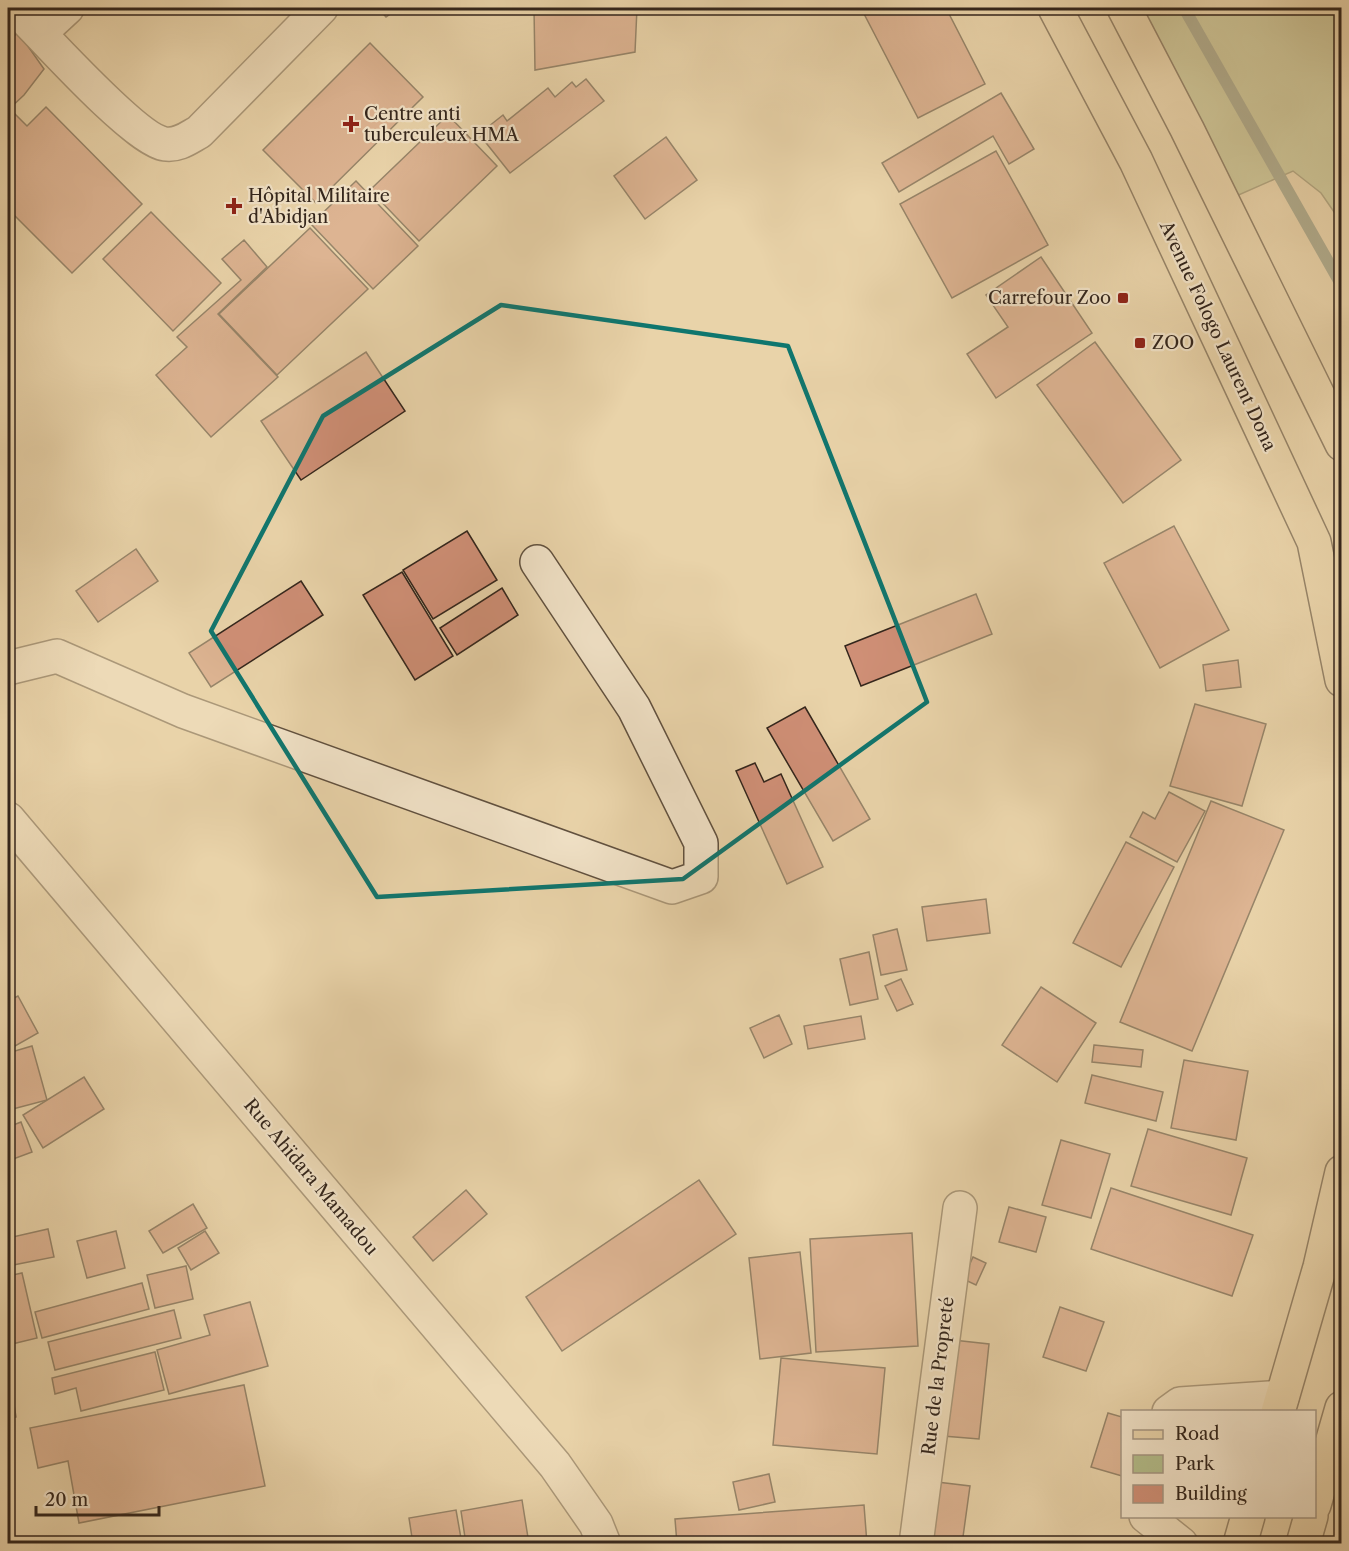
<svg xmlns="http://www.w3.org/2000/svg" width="1349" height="1551" viewBox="0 0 1349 1551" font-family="'Libre Caslon Text',serif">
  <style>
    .green { fill: #b3bd8a; stroke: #747253; stroke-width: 1.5 }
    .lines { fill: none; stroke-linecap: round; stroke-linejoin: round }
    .stream { stroke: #707e6e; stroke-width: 12 }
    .building { fill: #cf8f76; stroke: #34261c; stroke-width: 1.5 }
    .minor-casing { stroke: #61513f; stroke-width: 36 }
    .major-casing { stroke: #34261c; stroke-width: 36 }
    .minor { stroke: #f1e2c7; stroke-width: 33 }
    .major { stroke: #e9d3a9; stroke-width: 33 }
    .marked { fill: none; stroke: #0f766e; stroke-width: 4.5; stroke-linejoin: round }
    .poi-dot { fill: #8f2418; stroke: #f1e2c7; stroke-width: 2 }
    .labels { text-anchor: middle; stroke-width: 4.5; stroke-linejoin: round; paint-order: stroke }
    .poi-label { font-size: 18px; fill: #34261c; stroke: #f1e2c7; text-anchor: start }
    .street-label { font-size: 18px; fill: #34261c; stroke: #f1e2c7 }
  </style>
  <rect width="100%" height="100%" fill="#e9d3a9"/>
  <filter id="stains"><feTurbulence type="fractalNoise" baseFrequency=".00333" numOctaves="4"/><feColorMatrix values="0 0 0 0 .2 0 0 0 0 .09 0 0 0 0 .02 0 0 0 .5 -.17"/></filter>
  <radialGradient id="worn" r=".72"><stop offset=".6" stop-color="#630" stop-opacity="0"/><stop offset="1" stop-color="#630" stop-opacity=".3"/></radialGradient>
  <polygon class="green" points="1118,8 1341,8 1341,222 1321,193 1293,171 1234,197"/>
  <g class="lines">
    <polyline class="stream" points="1184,8 1342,286"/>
  </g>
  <g class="building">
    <polygon points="378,8 399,8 386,17"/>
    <polygon points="534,8 637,8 635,52 535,70"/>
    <polygon points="861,8 946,8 985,84 918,118"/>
    <polygon points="18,32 44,69 24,95 8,110 8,42"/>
    <polygon points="370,43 423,97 316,203 263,150"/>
    <polygon points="586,79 604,101 510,173 479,134 503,115 507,121 548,88 555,97 572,82 576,87"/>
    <polygon points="1001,93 1034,149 1009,164 993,136 899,192 882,163"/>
    <polygon points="46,107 142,204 72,273 8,209 8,115 12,111 27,126"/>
    <polygon points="448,115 497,166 419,241 370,190"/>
    <polygon points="666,137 697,180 645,219 614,176"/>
    <polygon points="996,151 1048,245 952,298 900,204"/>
    <polygon points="356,181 418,246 373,289 311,224"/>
    <polygon points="151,212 221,283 173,331 103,259"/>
    <polygon points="310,228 368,289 277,375 219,314"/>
    <polygon points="244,240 267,267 218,314 278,377 211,437 156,375 187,347 177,337 241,280 222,259"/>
    <polygon points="1041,257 1092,333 996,398 967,354 1008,327 986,295"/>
    <polygon points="1095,342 1181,460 1123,503 1037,385"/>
    <polygon points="366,352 405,411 301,480 261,421"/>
    <polygon points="1174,526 1229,630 1160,668 1104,563"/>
    <polygon points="467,531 497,580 433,619 403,570"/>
    <polygon points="136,549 158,581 98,622 76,591"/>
    <polygon points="402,572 453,656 415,680 363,595"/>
    <polygon points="301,581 323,615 211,687 189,653"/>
    <polygon points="502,588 518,615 457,655 440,628"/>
    <polygon points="976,594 992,634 861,686 845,646"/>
    <polygon points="1238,660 1241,687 1206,691 1203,665"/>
    <polygon points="1195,704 1266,724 1242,806 1170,786"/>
    <polygon points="805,707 870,819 833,841 767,728"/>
    <polygon points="755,763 764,782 781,774 823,867 787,884 736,771"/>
    <polygon points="1169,792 1205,811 1177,862 1130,837 1143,812 1155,819"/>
    <polygon points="1211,801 1284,830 1192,1051 1120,1022"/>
    <polygon points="1126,842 1174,867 1121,967 1073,943"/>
    <polygon points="986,899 990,933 927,941 922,907"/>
    <polygon points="897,929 907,970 881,975 873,935"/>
    <polygon points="869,952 878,999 850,1005 840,959"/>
    <polygon points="901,979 913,1004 897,1011 885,986"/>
    <polygon points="1041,987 1096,1023 1057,1082 1002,1045"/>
    <polygon points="18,996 38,1033 8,1050 8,1001"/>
    <polygon points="779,1015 792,1044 764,1058 750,1028"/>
    <polygon points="861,1016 865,1039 808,1049 804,1026"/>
    <polygon points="1094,1045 1143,1050 1141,1067 1092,1062"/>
    <polygon points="32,1046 47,1100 9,1110 8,1053"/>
    <polygon points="1184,1060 1248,1071 1236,1140 1171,1128"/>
    <polygon points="1092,1075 1163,1092 1156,1121 1085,1103"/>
    <polygon points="84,1077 104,1109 43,1148 23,1115"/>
    <polygon points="21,1122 32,1152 8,1161 8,1127"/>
    <polygon points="1148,1129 1247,1158 1231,1215 1131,1186"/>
    <polygon points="1061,1140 1110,1154 1091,1218 1042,1205"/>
    <polygon points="699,1180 736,1234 562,1351 526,1297"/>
    <polygon points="1111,1188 1253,1235 1232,1296 1091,1249"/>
    <polygon points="466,1190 487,1214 433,1261 413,1237"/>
    <polygon points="193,1204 207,1228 163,1253 149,1231"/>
    <polygon points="1009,1207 1046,1217 1036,1252 999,1242"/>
    <polygon points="48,1229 54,1257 8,1266 8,1238"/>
    <polygon points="116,1231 125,1268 87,1278 77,1241"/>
    <polygon points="205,1231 219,1253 191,1270 178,1248"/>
    <polygon points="912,1233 918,1346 816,1352 810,1239"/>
    <polygon points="800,1252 811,1353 760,1359 749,1258"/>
    <polygon points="973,1257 986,1263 976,1285 963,1279"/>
    <polygon points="186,1266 193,1299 155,1308 147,1275"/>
    <polygon points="22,1273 37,1338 8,1345 8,1276"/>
    <polygon points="142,1283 149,1309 42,1338 35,1312"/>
    <polygon points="250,1302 268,1366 169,1394 157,1350 210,1335 204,1315"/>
    <polygon points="1060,1307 1104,1322 1086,1371 1043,1357"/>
    <polygon points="174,1310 181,1338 55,1370 48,1342"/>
    <polygon points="953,1340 989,1344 979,1439 943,1436"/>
    <polygon points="155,1352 164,1390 81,1411 76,1388 55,1394 52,1378"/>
    <polygon points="781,1358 885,1368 877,1454 773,1445"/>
    <polygon points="8,1367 16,1417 8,1419"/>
    <polygon points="244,1385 265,1486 79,1523 68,1461 38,1468 30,1428"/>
    <polygon points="1108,1413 1122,1417 1122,1476 1091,1467"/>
    <polygon points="769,1474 775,1502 739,1510 733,1482"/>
    <polygon points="937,1482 970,1486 962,1544 928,1544"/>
    <polygon points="522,1500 529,1544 466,1544 461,1511"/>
    <polygon points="864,1505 867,1544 677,1544 675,1519"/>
    <polygon points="456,1510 462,1544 413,1544 409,1518"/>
  </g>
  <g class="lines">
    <g class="minor-casing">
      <g id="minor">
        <path d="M 15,8 C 41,34 135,140 165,144 C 178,146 188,138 199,132 L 321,8"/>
        <polyline points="40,33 67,8"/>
        <polyline points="8,668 57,656 183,711 672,887 701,877 701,843 634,708 537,562"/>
        <polyline points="8,819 555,1465 596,1524 604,1544"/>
        <polyline points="1169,1412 1180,1404 1282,1397"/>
        <polyline points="1146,1516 1181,1544"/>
        <polyline points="916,1544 960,1208"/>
      </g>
    </g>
    <g class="major-casing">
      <g id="major">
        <polyline points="1055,8 1136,161 1314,542 1342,680"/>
        <polyline points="1124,8 1187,129 1342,444"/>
        <polyline points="1278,1412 1320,1267 1342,1172"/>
        <polyline points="1314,1505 1342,1408"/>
        <polyline points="1240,1544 1248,1516"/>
        <polyline points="1303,1544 1311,1516"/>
      </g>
    </g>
    <use href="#minor" class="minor"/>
    <use href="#major" class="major"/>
  </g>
  <path d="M0 0H1349V1551H0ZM 501,305 L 788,346 L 927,702 L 683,879 L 377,897 L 211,631 L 323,416 Z" fill="#e9d3a9" fill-opacity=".55" fill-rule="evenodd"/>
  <path class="marked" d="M 501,305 L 788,346 L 927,702 L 683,879 L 377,897 L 211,631 L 323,416 Z"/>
  <g class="poi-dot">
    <path d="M348 115h6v6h6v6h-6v6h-6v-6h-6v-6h6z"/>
    <path d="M231 197h6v6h6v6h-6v6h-6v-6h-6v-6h6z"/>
    <rect x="1117" y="292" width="12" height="12" rx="3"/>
    <rect x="1134" y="337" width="12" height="12" rx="3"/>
  </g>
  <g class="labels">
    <g class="poi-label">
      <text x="364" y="120">Centre anti<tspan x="364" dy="21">tuberculeux HMA</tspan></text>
      <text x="248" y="202">Hôpital Militaire<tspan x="248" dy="21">d'Abidjan</tspan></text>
      <text x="1111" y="304" text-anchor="end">Carrefour Zoo</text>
      <text x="1152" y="349">ZOO</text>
    </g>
    <g class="street-label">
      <text transform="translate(1218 336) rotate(65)" y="6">Avenue Fologo Laurent Dona</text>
      <text transform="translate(311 1177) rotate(50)" y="6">Rue Ahïdara Mamadou</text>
      <text transform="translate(938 1376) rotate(-83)" y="6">Rue de la Propreté</text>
    </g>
  </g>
  <rect width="1349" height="1551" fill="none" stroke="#e9d3a9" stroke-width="30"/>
  <rect x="9" y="9" width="1331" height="1533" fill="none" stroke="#34261c" stroke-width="3"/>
  <rect x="15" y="15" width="1319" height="1521" fill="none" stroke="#34261c" stroke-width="1.5"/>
  <rect x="1121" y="1410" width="195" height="108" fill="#f1e2c7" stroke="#a59783" stroke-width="1.5"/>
  <rect x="1133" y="1430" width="30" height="9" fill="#e9d3a9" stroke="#a59783" stroke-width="1.5"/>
  <text x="1175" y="1440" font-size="18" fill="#34261c">Road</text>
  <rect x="1133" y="1455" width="30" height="18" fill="#b3bd8a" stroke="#a59783" stroke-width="1.5"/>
  <text x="1175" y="1470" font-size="18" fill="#34261c">Park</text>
  <rect x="1133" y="1485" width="30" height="18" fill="#cf8f76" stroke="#a59783" stroke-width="1.5"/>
  <text x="1175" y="1500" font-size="18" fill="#34261c">Building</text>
  <path d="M36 1506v9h123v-9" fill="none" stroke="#34261c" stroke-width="3"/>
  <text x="45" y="1506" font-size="18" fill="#34261c" stroke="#f1e2c7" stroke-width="4.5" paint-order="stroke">20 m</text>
  <rect width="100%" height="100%" filter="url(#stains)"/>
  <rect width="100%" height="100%" fill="url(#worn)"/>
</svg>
